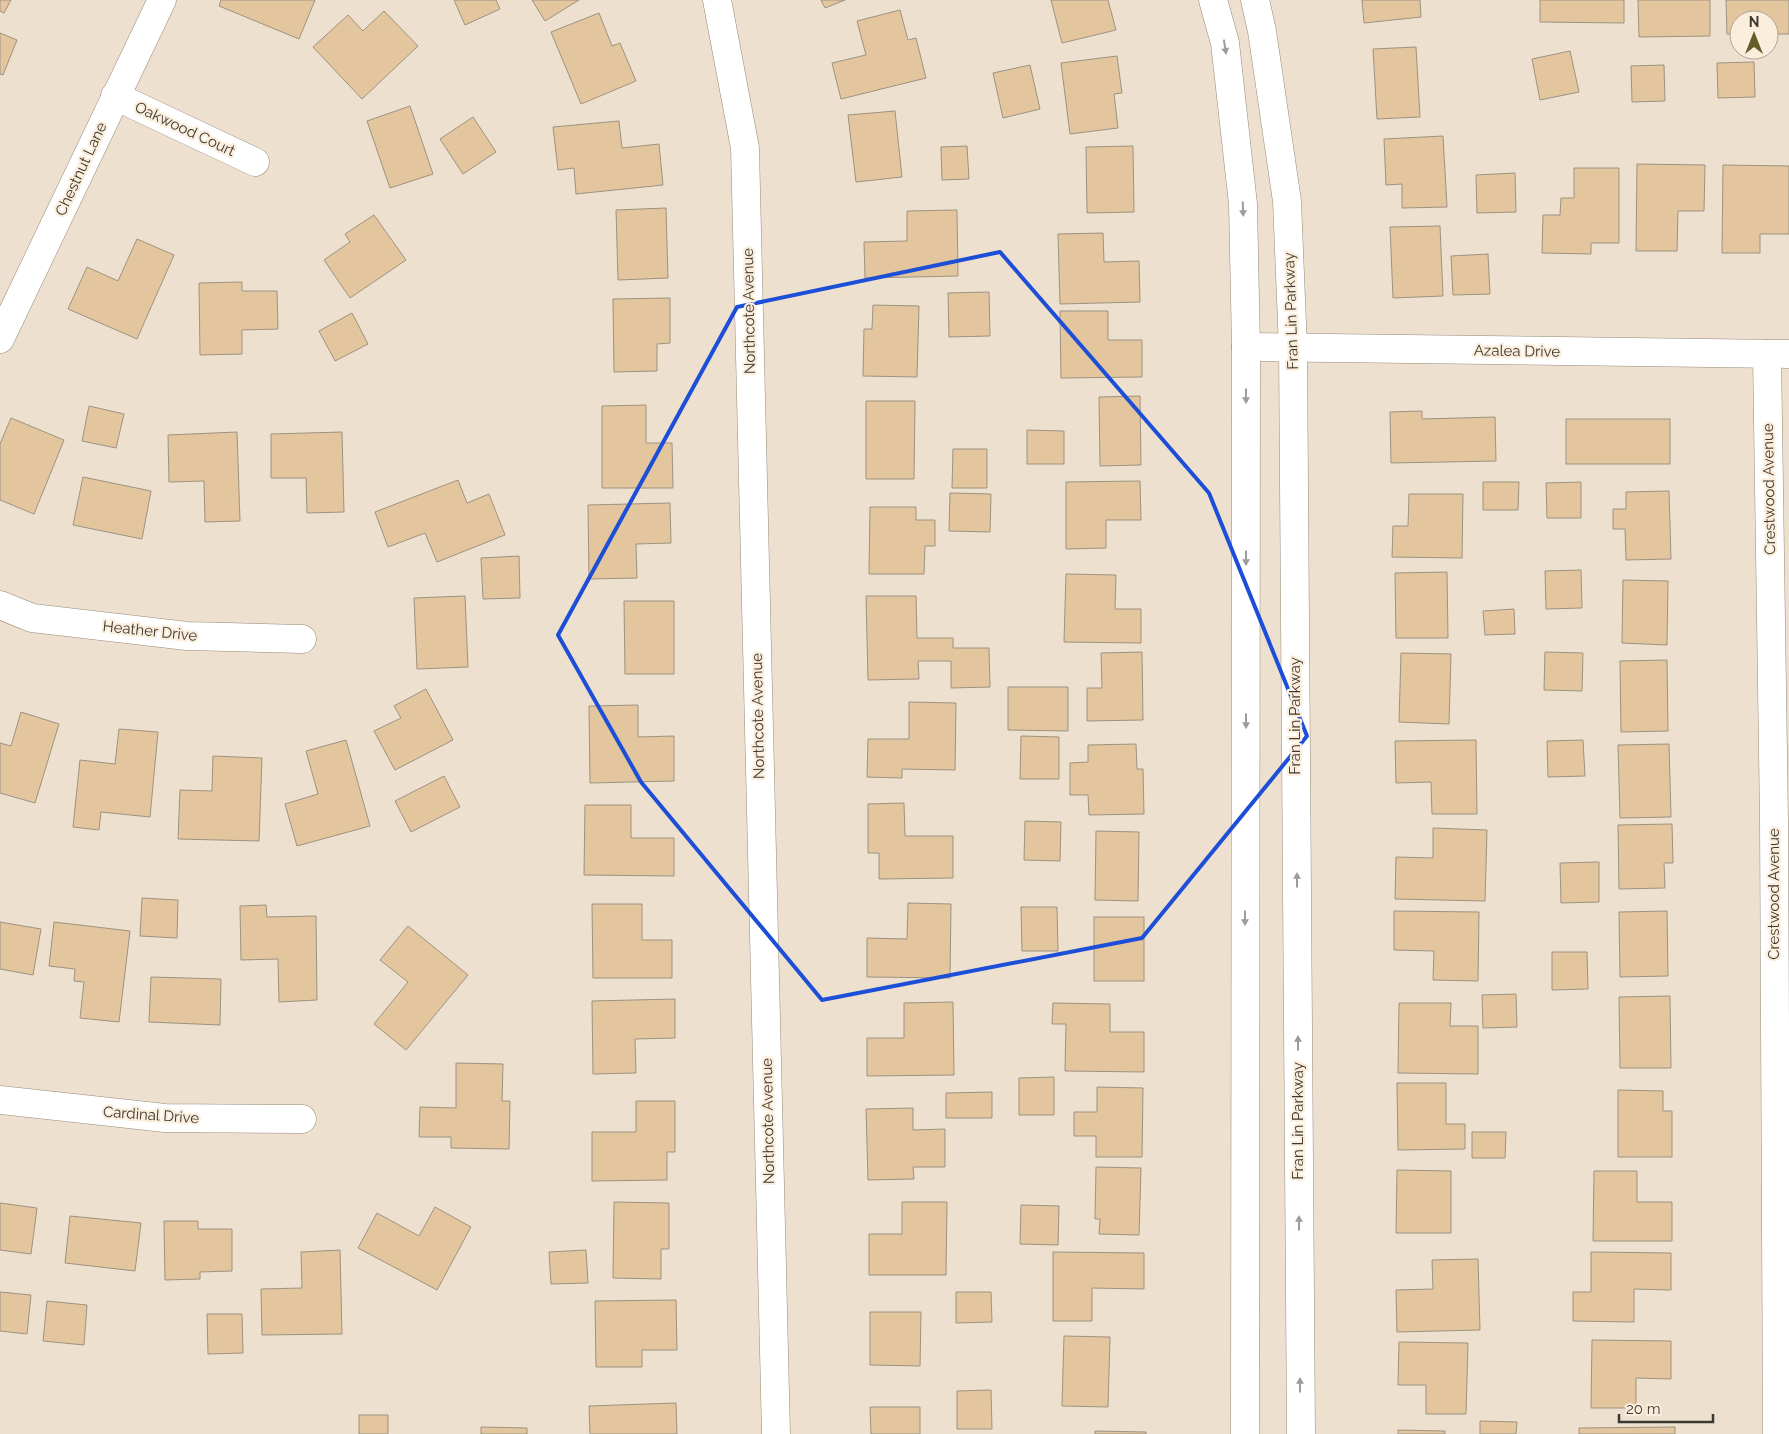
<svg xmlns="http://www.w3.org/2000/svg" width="1789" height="1434" viewBox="0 0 1789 1434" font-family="Raleway,sans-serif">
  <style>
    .building { fill: #e3c69e; stroke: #9d9281 }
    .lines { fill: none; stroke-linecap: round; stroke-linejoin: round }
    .minor-casing { stroke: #968a7a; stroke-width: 29 }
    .tertiary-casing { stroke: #968a7a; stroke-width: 29 }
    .minor { stroke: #fff; stroke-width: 28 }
    .tertiary { stroke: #fff; stroke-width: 28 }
    .oneway { fill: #9e9c98 }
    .marked { fill: none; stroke: #1d4ed8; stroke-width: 4; stroke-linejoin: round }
    .labels { text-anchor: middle; stroke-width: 4.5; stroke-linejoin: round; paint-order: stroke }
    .street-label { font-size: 15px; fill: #3d3831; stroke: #fbeedc }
  </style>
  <rect width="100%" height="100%" fill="#ede0cf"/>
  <g class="building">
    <polygon points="0,0 11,0 4,13 0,11"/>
    <polygon points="221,0 315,0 299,39 219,6"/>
    <polygon points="454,0 496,0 500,9 465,25"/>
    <polygon points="532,0 579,0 545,21"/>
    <polygon points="821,0 845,0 825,8"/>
    <polygon points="1051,0 1108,0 1116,30 1062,43"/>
    <polygon points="1362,0 1420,0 1421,17 1364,23"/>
    <polygon points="1540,0 1624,0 1624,23 1540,22"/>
    <polygon points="1638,0 1710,0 1710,36 1639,37"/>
    <polygon points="1726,0 1789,0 1789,34 1769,34 1769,20 1739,20 1739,34 1727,34"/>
    <polygon points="900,10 908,40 916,38 926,78 841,99 832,63 866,55 857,21"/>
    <polygon points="384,11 418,46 362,99 313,47 348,15 363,31"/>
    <polygon points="599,13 612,46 620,43 636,81 581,104 551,32"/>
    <polygon points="0,33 17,40 3,75 0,74"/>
    <polygon points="1416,47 1420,117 1377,119 1373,49"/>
    <polygon points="1570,51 1579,92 1540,100 1532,59"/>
    <polygon points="1117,56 1122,93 1114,94 1118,128 1070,134 1061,63"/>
    <polygon points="1754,62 1755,97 1718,98 1717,63"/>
    <polygon points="1030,65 1040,109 1003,118 993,73"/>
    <polygon points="1664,65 1665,101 1632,102 1631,66"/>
    <polygon points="410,106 433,174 390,188 367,121"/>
    <polygon points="895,111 902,177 856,182 848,115"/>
    <polygon points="473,117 496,152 463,174 440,139"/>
    <polygon points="619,121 622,148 659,144 663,185 576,194 574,168 558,170 553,127"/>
    <polygon points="1443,136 1447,207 1402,208 1402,184 1386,185 1384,139"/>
    <polygon points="967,146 969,179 942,180 941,147"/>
    <polygon points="1133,146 1134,212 1087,213 1086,147"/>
    <polygon points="1637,164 1705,165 1704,211 1678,211 1677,251 1636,251"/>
    <polygon points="1723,165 1789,166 1789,234 1760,234 1760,253 1722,253"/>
    <polygon points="1574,168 1619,168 1619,243 1591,243 1591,254 1542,253 1543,215 1560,215 1561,198 1574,198"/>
    <polygon points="1515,173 1516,212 1477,213 1476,175"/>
    <polygon points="666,208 668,278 618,280 616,210"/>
    <polygon points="957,210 958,276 865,278 864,242 907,241 907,211"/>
    <polygon points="374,215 406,260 350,298 324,260 350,242 345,234"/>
    <polygon points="1440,226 1443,296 1393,298 1390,227"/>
    <polygon points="1103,233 1104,262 1139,261 1140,302 1060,304 1058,234"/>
    <polygon points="137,239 174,255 137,339 68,309 87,267 118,281"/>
    <polygon points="1488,254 1490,294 1453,295 1451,256"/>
    <polygon points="242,282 242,291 277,291 278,329 242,330 242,354 200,355 199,283"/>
    <polygon points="989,292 990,336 949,337 948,293"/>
    <polygon points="670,298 670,343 657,344 657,371 614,372 613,299"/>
    <polygon points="873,305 919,306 917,377 863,376 864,329 872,329"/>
    <polygon points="1060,311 1108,311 1108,340 1142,340 1142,377 1061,378"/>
    <polygon points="352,313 368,344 335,361 319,331"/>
    <polygon points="1140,396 1141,465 1100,466 1099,397"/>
    <polygon points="866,401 915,401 914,479 866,479"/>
    <polygon points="646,405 646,443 672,443 673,488 602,488 602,406"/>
    <polygon points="89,406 124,414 116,448 82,441"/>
    <polygon points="1422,411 1422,419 1495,417 1496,461 1391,463 1390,412"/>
    <polygon points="11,418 64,440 34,514 0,500 0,444"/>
    <rect x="1566" y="419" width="104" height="45"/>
    <polygon points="1027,430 1064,431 1064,464 1027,464"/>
    <polygon points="237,432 240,521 205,522 204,481 169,482 168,435"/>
    <polygon points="342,432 344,512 307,513 306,478 271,478 271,434"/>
    <polygon points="953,449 987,449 987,488 952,488"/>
    <polygon points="83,477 151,491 142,539 73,525"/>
    <polygon points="458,480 467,503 489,494 505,535 437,562 425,533 388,547 375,512"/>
    <polygon points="1140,481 1141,520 1106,520 1106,548 1066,549 1066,482"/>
    <polygon points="1483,482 1519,482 1518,510 1483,510"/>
    <polygon points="1581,482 1581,518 1547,518 1546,483"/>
    <polygon points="1669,491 1671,559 1626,560 1625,529 1613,529 1613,509 1626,509 1626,492"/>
    <polygon points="950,493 991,494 990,532 949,531"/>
    <polygon points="1409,494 1463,494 1462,558 1392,557 1393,526 1408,526"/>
    <polygon points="670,503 671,543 636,544 637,578 589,579 588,505"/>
    <polygon points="870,507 916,507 916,520 935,520 935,546 925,546 924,574 869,574"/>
    <polygon points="519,556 520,598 483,599 481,558"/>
    <polygon points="1581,570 1582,608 1546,609 1545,571"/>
    <polygon points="1447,572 1448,638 1396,638 1395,573"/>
    <polygon points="1066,574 1116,575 1115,609 1141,609 1141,643 1064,642"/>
    <polygon points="1623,580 1668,581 1667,645 1622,643"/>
    <polygon points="465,596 468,667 417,669 414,598"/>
    <polygon points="866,596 916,596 917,638 953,638 953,648 989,648 990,687 951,688 951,661 918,661 919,679 868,680"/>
    <polygon points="624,601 674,601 674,674 625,674"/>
    <polygon points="1514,609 1515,634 1485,635 1483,611"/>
    <polygon points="1142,652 1143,720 1087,721 1087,688 1102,688 1101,653"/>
    <polygon points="1545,652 1583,653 1582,691 1544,690"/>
    <polygon points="1401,653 1451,654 1449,724 1399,722"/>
    <polygon points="1667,660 1668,731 1621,732 1620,661"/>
    <polygon points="1008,687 1068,687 1068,731 1008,730"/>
    <polygon points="426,689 453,740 395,770 374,731 401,718 394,706"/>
    <polygon points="909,702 956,703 955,770 902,769 902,778 867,777 868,739 909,739"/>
    <polygon points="638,705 638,737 674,736 674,781 590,783 589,706"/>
    <polygon points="21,712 59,724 35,803 0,793 0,743 11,746"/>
    <polygon points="119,729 158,732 150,817 101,812 99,830 73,827 80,760 115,764"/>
    <polygon points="1021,736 1059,737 1059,779 1020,779"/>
    <polygon points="346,740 370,826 297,846 285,804 318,794 306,751"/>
    <polygon points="1476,740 1477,814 1432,814 1431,782 1396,783 1395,741"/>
    <polygon points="1583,740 1585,776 1548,777 1547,741"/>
    <polygon points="1136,744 1137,769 1143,769 1144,814 1089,815 1088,795 1070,795 1070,763 1088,762 1088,745"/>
    <polygon points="1669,744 1671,817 1620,818 1618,745"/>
    <polygon points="213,756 262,758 259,841 178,839 180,790 212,791"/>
    <polygon points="444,776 460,807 411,832 395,801"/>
    <polygon points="904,803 905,836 953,836 953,878 879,879 879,853 868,853 868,804"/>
    <polygon points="585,805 631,805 631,838 674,838 674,876 584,875"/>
    <polygon points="1025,821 1061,822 1060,861 1024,860"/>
    <polygon points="1672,824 1673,863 1664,863 1665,888 1619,889 1618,825"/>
    <polygon points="1433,828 1487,830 1485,901 1395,899 1396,857 1433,858"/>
    <polygon points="1096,831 1139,832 1138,901 1095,900"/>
    <polygon points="1599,862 1599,902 1561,903 1560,863"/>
    <polygon points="142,898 178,900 177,938 140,936"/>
    <polygon points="908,903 951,904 950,978 867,977 867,938 907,939"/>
    <polygon points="592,904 642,904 642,940 672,940 672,978 593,978"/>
    <polygon points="266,905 267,917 316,916 317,1000 279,1002 278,959 241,960 240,906"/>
    <polygon points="1021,907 1057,907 1058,951 1022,951"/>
    <polygon points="1394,911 1479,912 1478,981 1433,980 1434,951 1394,950"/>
    <polygon points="1667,911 1668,976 1620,977 1619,912"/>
    <rect x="1094" y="917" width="50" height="64"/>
    <polygon points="0,922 41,929 33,975 0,969"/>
    <polygon points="54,922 130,931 119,1022 80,1018 84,982 74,981 75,969 49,966"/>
    <polygon points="408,926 468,975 406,1050 374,1024 408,982 380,960"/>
    <polygon points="1552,952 1587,952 1588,989 1552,990"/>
    <polygon points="151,977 221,979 220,1025 149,1022"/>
    <polygon points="1516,994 1517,1027 1483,1028 1482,995"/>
    <polygon points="1670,996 1671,1068 1620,1068 1619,997"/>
    <polygon points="675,999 675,1038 635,1039 636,1073 593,1074 592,1001"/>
    <polygon points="953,1002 954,1075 867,1076 867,1038 904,1038 904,1003"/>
    <polygon points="1053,1003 1110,1004 1110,1032 1144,1032 1144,1072 1065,1071 1066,1024 1052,1024"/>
    <polygon points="1399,1003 1451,1003 1450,1026 1478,1026 1478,1074 1398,1073"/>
    <polygon points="456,1063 503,1064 502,1101 510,1101 509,1149 451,1148 451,1137 419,1137 420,1107 456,1108"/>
    <polygon points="1054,1077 1054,1115 1019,1115 1019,1078"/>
    <polygon points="1397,1083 1446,1083 1446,1124 1465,1124 1465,1149 1398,1150"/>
    <polygon points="1097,1087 1143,1088 1142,1157 1096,1157 1096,1136 1074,1136 1074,1112 1097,1112"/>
    <polygon points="1618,1090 1663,1091 1663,1111 1672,1111 1672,1157 1618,1157"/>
    <polygon points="992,1092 992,1118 946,1118 946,1093"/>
    <polygon points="636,1101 675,1101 675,1152 667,1152 667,1180 592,1181 592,1132 636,1132"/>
    <polygon points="913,1108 913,1130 945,1129 945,1167 913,1167 914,1179 868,1180 866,1109"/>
    <polygon points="1472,1132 1506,1132 1505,1158 1472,1158"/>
    <polygon points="1096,1167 1141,1168 1139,1235 1099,1234 1100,1219 1095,1219"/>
    <polygon points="1397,1170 1451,1171 1451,1233 1396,1233"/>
    <polygon points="1594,1171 1637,1171 1637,1202 1672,1202 1672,1241 1593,1241"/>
    <polygon points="614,1202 669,1203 669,1249 661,1249 661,1279 613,1278"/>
    <polygon points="902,1202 947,1202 946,1275 869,1275 869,1234 902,1234"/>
    <polygon points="0,1203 37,1208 31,1254 0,1250"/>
    <polygon points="1021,1205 1059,1206 1058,1245 1020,1244"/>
    <polygon points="435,1207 471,1227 437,1290 358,1248 377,1213 419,1236"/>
    <polygon points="70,1216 141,1223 135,1271 65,1263"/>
    <polygon points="164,1221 198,1221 198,1229 232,1229 232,1271 200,1272 200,1279 165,1280"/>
    <polygon points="340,1250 342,1334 262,1335 261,1289 302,1288 301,1252"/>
    <polygon points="586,1250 588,1283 551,1284 549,1252"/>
    <polygon points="1053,1252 1144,1253 1144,1289 1092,1288 1092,1321 1053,1321"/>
    <polygon points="1591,1252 1671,1253 1671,1290 1634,1289 1634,1322 1573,1321 1573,1292 1591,1292"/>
    <polygon points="1478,1259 1480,1330 1397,1332 1396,1290 1433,1289 1432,1260"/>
    <polygon points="0,1292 31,1295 27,1334 0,1331"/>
    <polygon points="956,1292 991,1292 992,1322 956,1323"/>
    <polygon points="676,1300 677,1350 642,1350 642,1367 596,1367 595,1301"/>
    <polygon points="47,1301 87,1305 84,1345 43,1341"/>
    <polygon points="870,1312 921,1312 920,1366 870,1365"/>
    <polygon points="207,1314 242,1314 243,1353 208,1354"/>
    <polygon points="1064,1336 1110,1337 1108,1407 1062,1406"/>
    <polygon points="1592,1340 1671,1341 1671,1379 1636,1378 1636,1408 1591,1408"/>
    <polygon points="1399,1342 1468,1343 1466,1414 1426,1414 1426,1385 1398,1385"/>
    <polygon points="991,1390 992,1429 957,1429 957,1391"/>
    <polygon points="676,1403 677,1434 590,1434 589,1406"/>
    <polygon points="870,1407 920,1407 920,1434 871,1434"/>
    <rect x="359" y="1415" width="29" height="19"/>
    <polygon points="1480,1421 1517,1422 1516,1434 1480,1434"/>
    <polygon points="481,1427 527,1428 527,1434 481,1434"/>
    <polygon points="1675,1427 1675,1434 1579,1434 1579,1428"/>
    <polygon points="1398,1430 1445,1431 1445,1434 1398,1434"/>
    <polygon points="1095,1431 1146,1432 1146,1434 1095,1434"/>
  </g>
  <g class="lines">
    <g class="minor-casing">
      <g id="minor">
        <polyline points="717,0 745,148 776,1434"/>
        <polyline points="115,96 255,162"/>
        <polyline points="0,339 162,0"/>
        <polyline points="1246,347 1789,354"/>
        <polyline points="1767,354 1774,820 1777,1434"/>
        <polyline points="0,605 32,618 187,636 302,639"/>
        <polyline points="0,1100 165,1118 302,1119"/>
      </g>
    </g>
    <g class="tertiary-casing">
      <g id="tertiary">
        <polyline points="1213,0 1225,43 1243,204 1246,347 1245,1434"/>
        <polyline points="1255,0 1262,31 1287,201 1293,348 1301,1434"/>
      </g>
    </g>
    <use href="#minor" class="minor"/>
    <use href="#tertiary" class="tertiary"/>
  </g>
  <defs><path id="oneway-solid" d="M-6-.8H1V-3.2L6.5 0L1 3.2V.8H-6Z" transform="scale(1.25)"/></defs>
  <g class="oneway">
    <use href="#oneway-solid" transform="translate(1225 47) rotate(81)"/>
    <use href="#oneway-solid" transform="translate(1243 209) rotate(88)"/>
    <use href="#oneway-solid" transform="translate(1246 396) rotate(90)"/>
    <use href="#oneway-solid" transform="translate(1246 558) rotate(90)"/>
    <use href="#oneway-solid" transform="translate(1246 721) rotate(90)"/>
    <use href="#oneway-solid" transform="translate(1297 880) rotate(-90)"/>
    <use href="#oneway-solid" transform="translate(1245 918) rotate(90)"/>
    <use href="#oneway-solid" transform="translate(1298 1043) rotate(-90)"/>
    <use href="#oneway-solid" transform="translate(1299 1223) rotate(-90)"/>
    <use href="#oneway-solid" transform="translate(1300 1385) rotate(-90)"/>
  </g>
  <path class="marked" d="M 1000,252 L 1209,493 L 1307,736 L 1142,938 L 822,1000 L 641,782 L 558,635 L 737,307 Z"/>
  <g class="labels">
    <g class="street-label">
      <text transform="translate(185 129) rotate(25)" y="5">Oakwood Court</text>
      <text transform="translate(81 169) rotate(-65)" y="5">Chestnut Lane</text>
      <text transform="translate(749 311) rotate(-91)" y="5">Northcote Avenue</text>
      <text transform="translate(1291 311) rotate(-92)" y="5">Fran Lin Parkway</text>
      <text transform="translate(1517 351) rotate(1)" y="5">Azalea Drive</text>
      <text transform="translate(1769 489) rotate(-91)" y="5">Crestwood Avenue</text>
      <text transform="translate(150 631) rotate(6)" y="5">Heather Drive</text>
      <text transform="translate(758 716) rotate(-91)" y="5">Northcote Avenue</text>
      <text transform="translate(1295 716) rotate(-90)" y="5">Fran Lin Parkway</text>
      <text transform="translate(1774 894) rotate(-90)" y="5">Crestwood Avenue</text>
      <text transform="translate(151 1115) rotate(4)" y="5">Cardinal Drive</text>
      <text transform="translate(768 1121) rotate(-91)" y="5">Northcote Avenue</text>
      <text transform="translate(1298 1121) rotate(-90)" y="5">Fran Lin Parkway</text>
    </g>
  </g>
  <g transform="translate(1754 35)"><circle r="24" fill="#fbeedc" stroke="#afa598"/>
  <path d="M0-4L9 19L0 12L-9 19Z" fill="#625d29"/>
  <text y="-8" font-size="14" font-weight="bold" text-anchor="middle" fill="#3d3831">N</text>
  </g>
  <path d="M1619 1414v8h94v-8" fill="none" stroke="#3d3831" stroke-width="2.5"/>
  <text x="1626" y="1414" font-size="15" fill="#3d3831" stroke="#fbeedc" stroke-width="4" paint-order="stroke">20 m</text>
</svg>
